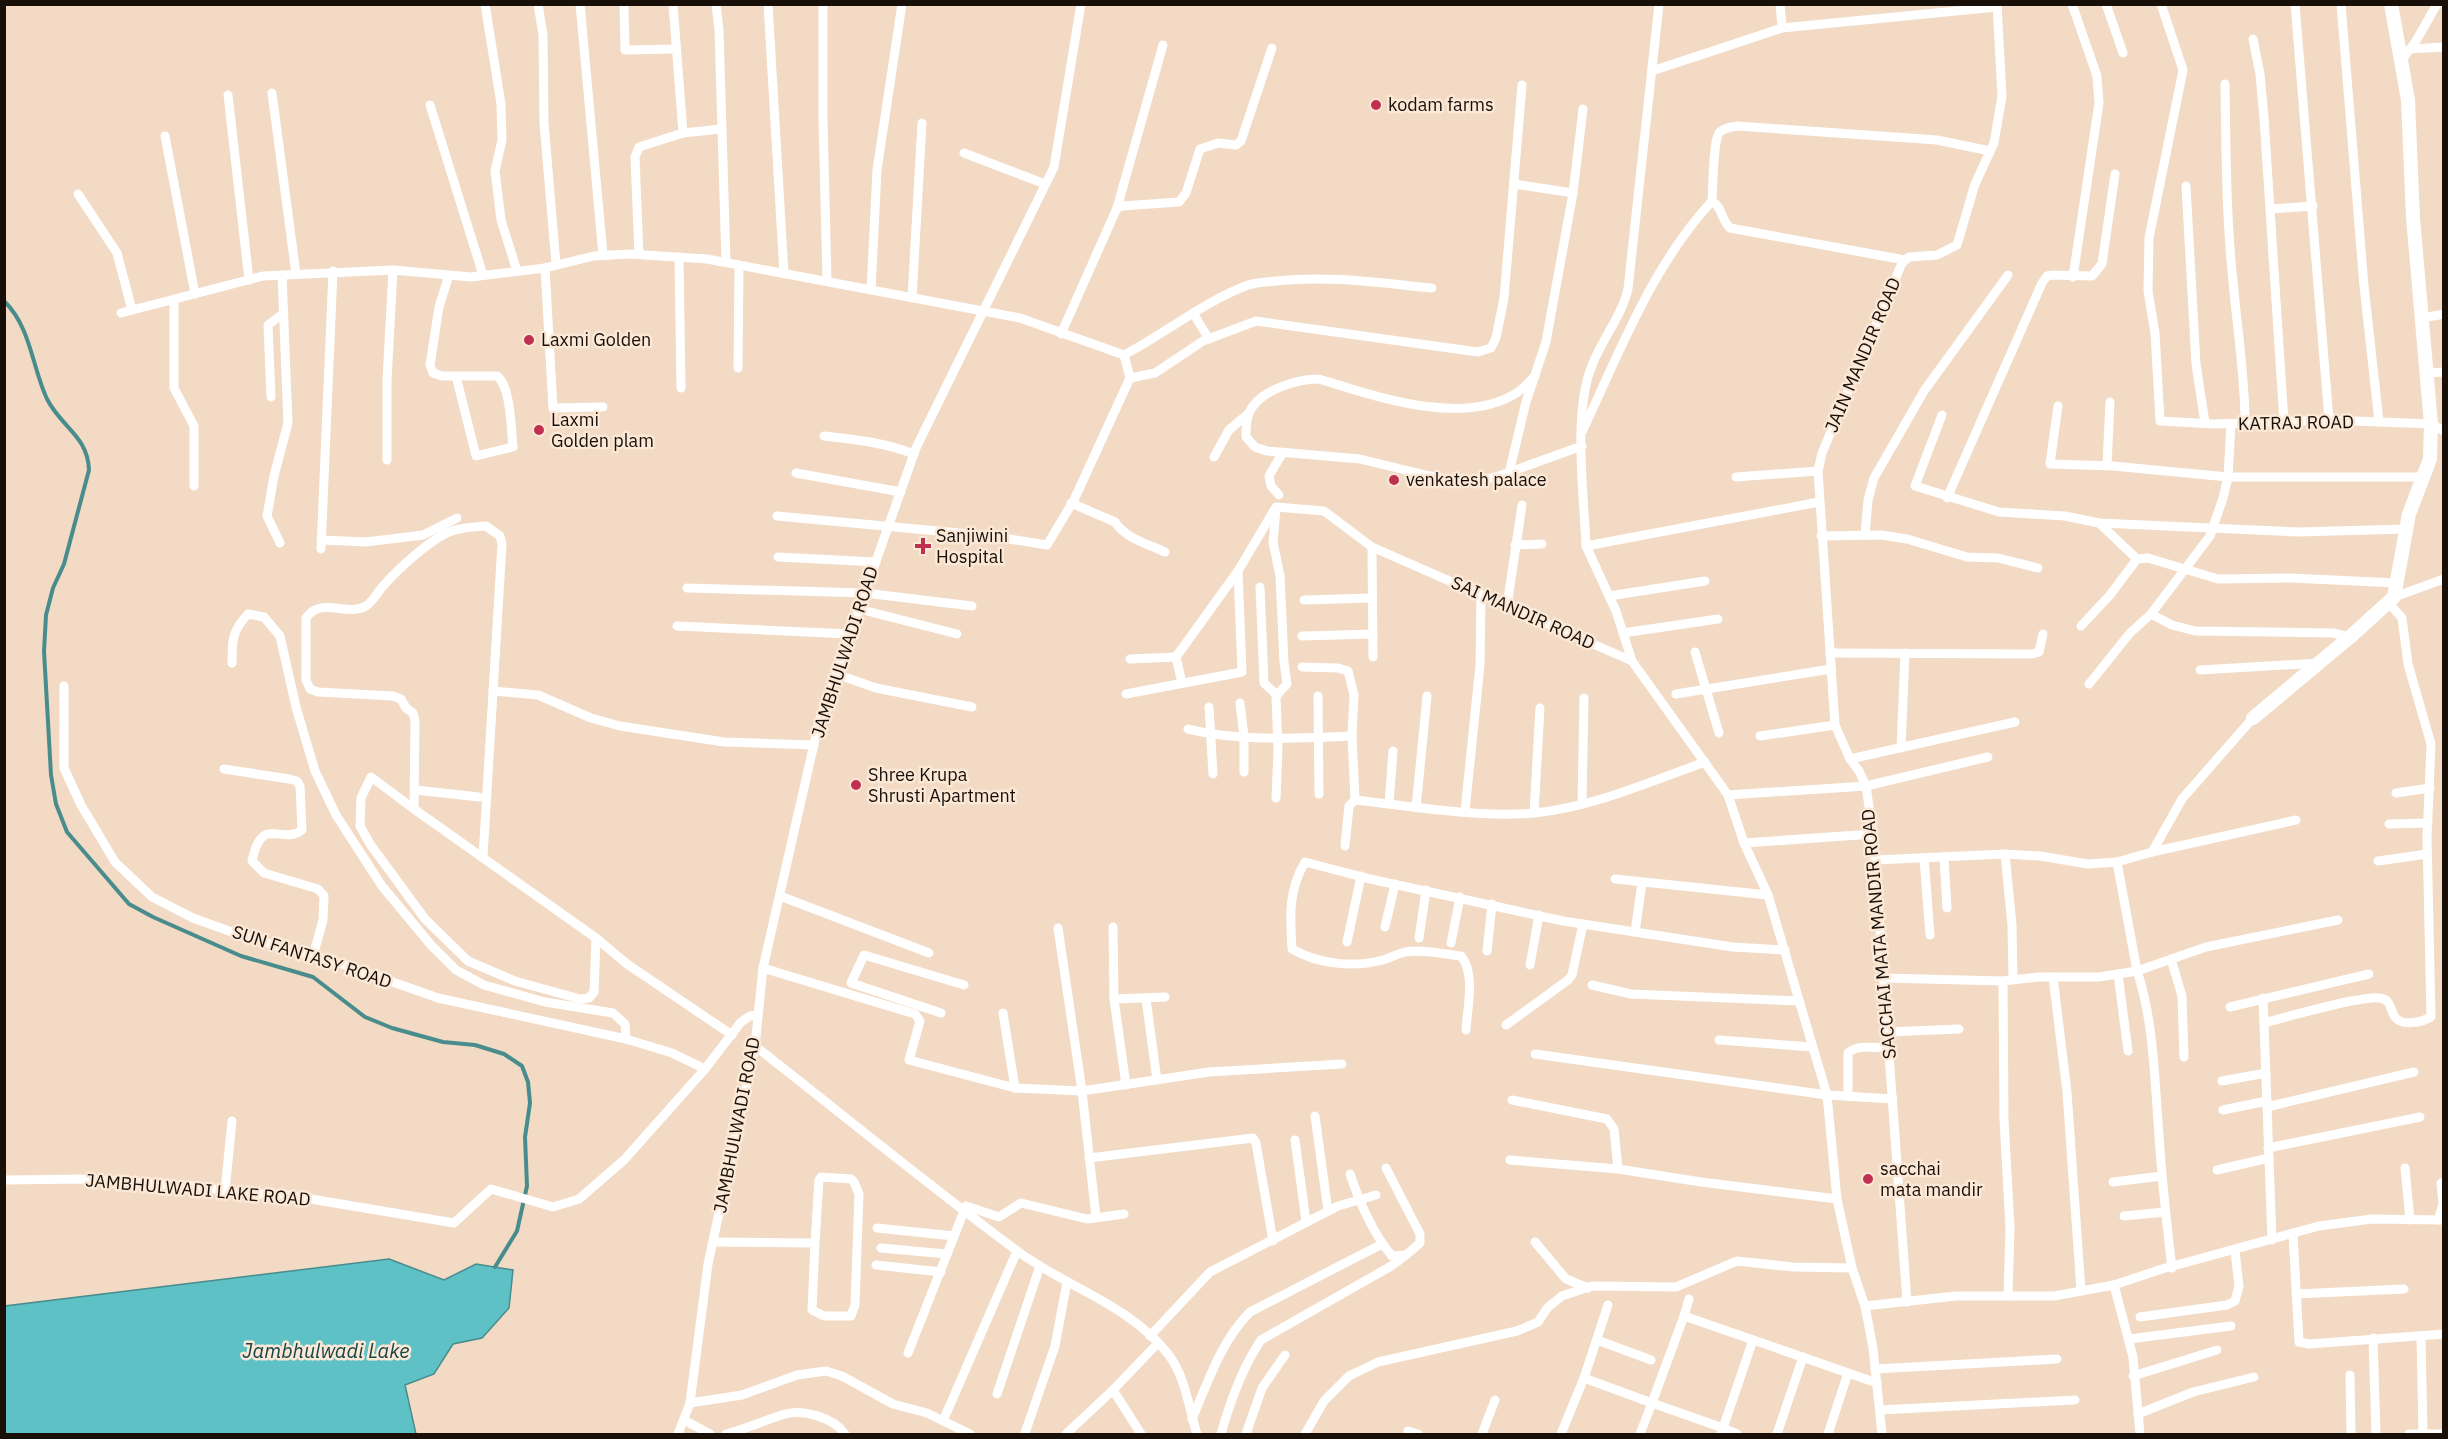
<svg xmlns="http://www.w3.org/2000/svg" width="2448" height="1439" viewBox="0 0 2448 1439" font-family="'IBM Plex Sans',sans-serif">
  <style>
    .water { fill: #5dc1c6; stroke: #488c8d; stroke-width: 1.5 }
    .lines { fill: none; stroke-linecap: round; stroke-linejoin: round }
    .stream { stroke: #488c8d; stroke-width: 4 }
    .street { stroke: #fff; stroke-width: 9 }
    .secondary { stroke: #fff; stroke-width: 14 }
    .poi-dot { fill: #c03051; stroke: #fce8d6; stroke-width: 2 }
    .labels { text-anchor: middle; stroke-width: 5; stroke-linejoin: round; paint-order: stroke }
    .poi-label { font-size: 18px; fill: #170f08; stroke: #fce8d6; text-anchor: start }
    .street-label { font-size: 18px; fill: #170f08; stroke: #fce8d6 }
    .water-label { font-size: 20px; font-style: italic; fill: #164446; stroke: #fce8d6 }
  </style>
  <rect width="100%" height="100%" fill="#f2dac4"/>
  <polygon class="water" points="389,1259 444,1280 476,1264 513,1270 509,1308 482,1338 453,1344 434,1374 405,1385 416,1434 5,1434 5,1306"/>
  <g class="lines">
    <path class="stream" d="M 4,301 C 31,327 32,367 47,399 C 61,427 88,436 89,470 L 64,564 L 53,588 L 46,615 L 44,651 L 51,775 L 56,804 L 67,832 L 129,904 L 153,917 L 241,956 L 313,977 L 365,1017 L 392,1028 L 443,1042 L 475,1045 L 504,1054 L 522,1066 L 528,1082 L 530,1103 L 525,1137 L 527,1186 L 517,1231 L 495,1267"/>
    <g class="street">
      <polyline points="485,4 501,104 502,140 495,171 501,220 517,271"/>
      <polyline points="538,4 543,35 544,123 556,264"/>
      <polyline points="580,4 603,255"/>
      <polyline points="624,4 625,50 676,49"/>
      <polyline points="673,4 683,133 721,129"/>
      <polyline points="716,4 719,30 726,262"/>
      <polyline points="768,4 784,274"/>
      <polyline points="823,4 823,119 827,281"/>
      <polyline points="1780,4 1782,28 1997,7"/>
      <polyline points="2072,4 2097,76 2099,103 2073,277"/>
      <polyline points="2106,4 2123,53"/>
      <polyline points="2161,4 2183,70 2149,238 2148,291 2155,333 2160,421 2214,424 2329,420 2431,424 2444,431"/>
      <polyline points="2295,4 2329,420"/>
      <polyline points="2341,4 2364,286 2379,422"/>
      <polyline points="2253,39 2260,74 2264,118 2284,422"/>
      <polyline points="2410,49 2444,47"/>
      <polyline points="2401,61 2416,41 2437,4"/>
      <polyline points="1652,71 1782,28"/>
      <path d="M 2225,84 C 2226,149 2226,216 2233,281 C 2237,328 2245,375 2245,423"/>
      <polyline points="272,93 296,274"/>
      <polyline points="228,95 249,280"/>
      <polyline points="430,105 483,275"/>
      <polyline points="165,136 195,294"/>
      <polyline points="964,153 1045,184"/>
      <polyline points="1514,184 1573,193"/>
      <polyline points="2186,186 2196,364 2205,423"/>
      <polyline points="78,194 117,253 132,310"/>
      <polyline points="1117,208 1163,45"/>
      <polyline points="2271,209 2313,206"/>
      <polyline points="639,254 635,157 639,147 683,133"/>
      <polyline points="679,257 681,388"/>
      <path d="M 1905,260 L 1730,228 C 1721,220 1723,208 1712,201 C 1713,188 1713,142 1719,133 C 1723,128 1731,127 1737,126 L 1937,140 L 1990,151"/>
      <polyline points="545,268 553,408 603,407"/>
      <path d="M 449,275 L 439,307 L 430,365 L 433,373 L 442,376 L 497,376 C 511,386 511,430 513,447 L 476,456 L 456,376"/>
      <polyline points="871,290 877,170 902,4"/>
      <polyline points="912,298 922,123"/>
      <polyline points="174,300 174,388 194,426 194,486"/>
      <path d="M 121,313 L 263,276 L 393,270 L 471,277 L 545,268 L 594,256 L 629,254 L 707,259 L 1020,318 L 1124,355 C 1166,333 1203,302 1248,285 C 1257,282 1267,282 1276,281 C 1328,275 1380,283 1432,288"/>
      <polyline points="1193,313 1209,339"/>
      <polyline points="2422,318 2444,314"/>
      <polyline points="1061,334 1117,208 1122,206 1179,202 1186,193 1200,149 1218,143 1236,145 1241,141 1272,48"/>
      <polyline points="738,368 739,265"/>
      <polyline points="2426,373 2444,372"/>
      <path d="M 1535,376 C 1530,381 1524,388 1518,392 C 1464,428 1375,396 1319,379 C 1297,379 1259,390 1249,413 C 1246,420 1246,430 1246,437 L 1255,447 L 1267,451 L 1360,459 L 1430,476 L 1456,481 L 1477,481 L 1496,477 L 1582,446"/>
      <polyline points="1130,378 1155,373 1203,341 1256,321 1478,352 1491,348 1496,338 1504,298 1522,85"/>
      <polyline points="271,397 268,325 284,313"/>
      <polyline points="2058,406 2050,464 2113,466 2228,477 2423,477"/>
      <polyline points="1942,415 1915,486 1999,512 2065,516 2099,523 2298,532 2406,529"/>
      <path d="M 1583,430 C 1620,351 1652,266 1712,201"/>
      <path d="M 824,436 C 854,439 886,443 914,454"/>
      <polyline points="1214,457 1229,430 1249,413"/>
      <polyline points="387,460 387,380 393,270"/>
      <polyline points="2107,465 2110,402"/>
      <polyline points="796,473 901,492"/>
      <polyline points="1509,473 1526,402 1546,342 1573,193 1583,109"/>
      <polyline points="1736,477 1818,471"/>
      <polyline points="1279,495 1271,486 1269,476 1283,452"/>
      <polyline points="1947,498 2042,283 2047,276 2053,275 2092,276 2102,264 2115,174"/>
      <polyline points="1819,502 1586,546 1616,611 1632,661 1728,795 1744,843 1768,895 1827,1095 1837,1199 1852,1268 1865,1306 1956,1296 2054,1296 2114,1285 2162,1269 2319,1226 2372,1219 2444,1220"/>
      <path d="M 1071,503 L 1115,522 C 1125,538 1148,544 1165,552"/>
      <polyline points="777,516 991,536 1047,545 1074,500 1130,378 1124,355"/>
      <polyline points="2099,523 2137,559"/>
      <polyline points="1865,535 1868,500 1874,478 1924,391 2008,275"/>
      <polyline points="1821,536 1881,535 1907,539 1967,557 1998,558 2038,568"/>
      <polyline points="321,540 366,542 423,535 457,518"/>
      <polyline points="280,543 267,516 274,476 288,423 282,275"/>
      <polyline points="1515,545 1542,544"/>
      <path d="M 1586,546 C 1584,495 1573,415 1591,368 C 1601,340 1621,318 1628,289 L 1659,4"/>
      <polyline points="1372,547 1373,657"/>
      <polyline points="321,549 333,271"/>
      <polyline points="778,557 876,562"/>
      <polyline points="1260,587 1264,683 1277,695"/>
      <polyline points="687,588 865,593 972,606"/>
      <polyline points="1609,596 1705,581"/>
      <polyline points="2394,597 2444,579"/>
      <polyline points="1304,600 1372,598"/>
      <polyline points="1507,606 1522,505"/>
      <polyline points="859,609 957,634"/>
      <polyline points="2151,614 2172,625 2195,631 2333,633 2350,637"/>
      <polyline points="677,626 850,634"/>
      <polyline points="2081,626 2110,595 2137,559 2148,558 2218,579 2291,578 2396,583"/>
      <polyline points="1623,633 1718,619"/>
      <polyline points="1302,636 1373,634"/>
      <polyline points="1695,652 1719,733"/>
      <polyline points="1830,653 2032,654 2039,652 2043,634"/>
      <polyline points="1130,659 1176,657"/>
      <path d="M 232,663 C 232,640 232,631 248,614 L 264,617 L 280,636 L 296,707 L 315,771 L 336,815 L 382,886 L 431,945 L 456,970 L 484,985 L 545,1002 L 613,1013 L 625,1024 L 626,1039"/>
      <path d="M 1302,667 L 1338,668 L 1348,671 L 1354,695 L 1352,736 L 1355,800 C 1411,806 1478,818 1534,813 C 1593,807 1649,782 1705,762"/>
      <polyline points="2200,670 2319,663"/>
      <polyline points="836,674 876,688 972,707"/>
      <polyline points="1182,683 1176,657 1238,571 1276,507 1324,511 1372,547 1632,661"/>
      <polyline points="2089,684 2130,633 2151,614 2210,536 2223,498 2228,477 2231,424"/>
      <polyline points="64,686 64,768 81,805 115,862 152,897 193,918 240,935 342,964 438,998 626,1039 672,1053 705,1069"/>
      <polyline points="493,691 538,695 591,718 620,726 724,742 814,745"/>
      <polyline points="1126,694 1242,672 1238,571"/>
      <polyline points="1676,694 1831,669"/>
      <polyline points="1318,696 1319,794"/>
      <polyline points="1240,703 1244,736 1244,772"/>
      <polyline points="1209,707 1213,774"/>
      <path d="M 1188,729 C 1242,742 1298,738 1352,736"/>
      <polyline points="1760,736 1835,725"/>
      <polyline points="1901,748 1905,653"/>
      <polyline points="1850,759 2015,722"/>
      <path d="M 224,769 L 289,779 L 297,781 L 300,786 L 302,830 C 281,846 262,813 252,861 L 264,873 L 318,889 L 324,896 L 323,920 L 313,956"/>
      <polyline points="416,790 479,797"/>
      <polyline points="2396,793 2430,788"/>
      <polyline points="1728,795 1866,786 1988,757"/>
      <polyline points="1276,798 1278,750 1276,696 1287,684 1284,662 1280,576 1273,542 1276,509"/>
      <polyline points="1389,804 1393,751"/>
      <polyline points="1582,804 1584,698"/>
      <polyline points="1416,808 1427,696"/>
      <polyline points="414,809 371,777 361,798 360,826 370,844 425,919 468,961 515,981 580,999 589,998 594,992 596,938"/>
      <polyline points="1465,811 1480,665 1481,595"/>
      <polyline points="1534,813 1540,708"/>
      <polyline points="2389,824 2428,823"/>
      <polyline points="1744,843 1873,834"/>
      <polyline points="1345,846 1349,806 1355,800"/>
      <polyline points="2152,852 2296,820"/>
      <polyline points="2005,854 2012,925 2013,979"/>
      <path d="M 483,857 L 502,544 L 500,536 L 486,526 C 474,527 460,527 449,532 C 430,540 398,569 384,585 C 378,591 373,602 366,606 C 347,617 321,596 306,618 L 306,680 L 310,689 L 318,692 L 393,696 L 401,699 L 406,708 L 413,713 L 415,721 L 414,809 L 596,938 L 627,964 L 732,1035"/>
      <polyline points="1944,857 1947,908"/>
      <polyline points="1924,858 1930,935"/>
      <polyline points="1875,860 2005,854 2040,856 2088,864 2117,862"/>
      <polyline points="2378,861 2427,854"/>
      <polyline points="1615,879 1768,895"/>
      <polyline points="780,896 929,953"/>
      <polyline points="1113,927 1114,999 1165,997"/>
      <polyline points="1385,927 1395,884"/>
      <polyline points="1058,928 1082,1091 1096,1217"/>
      <polyline points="1635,932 1642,883"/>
      <polyline points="1419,938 1426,890"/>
      <polyline points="1347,942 1361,876"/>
      <polyline points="1451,943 1460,897"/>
      <polyline points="1487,951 1492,904"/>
      <polyline points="2171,959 2182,996 2184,1057"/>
      <polyline points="1530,965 1539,915"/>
      <polyline points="763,968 915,1014 920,1021 909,1060 1015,1088 1082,1091 1209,1072 1342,1064"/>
      <polyline points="2118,974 2128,1051"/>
      <polyline points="2053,977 2067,1092 2081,1291"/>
      <polyline points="1884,978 2003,981 2039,977 2099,977 2137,971 2117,862 2152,852 2182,799 2253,718"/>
      <polyline points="2003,981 2004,1120 2010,1227 2008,1296"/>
      <polyline points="1592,985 1631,994 1799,1001"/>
      <polyline points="2263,998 2272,1240"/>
      <polyline points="1114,999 1126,1085"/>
      <polyline points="1146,999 1157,1080"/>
      <polyline points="2230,1007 2369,974"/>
      <polyline points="941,1013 851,983 864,955 964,985"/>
      <polyline points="1003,1013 1015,1088"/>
      <path d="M 2264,1023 C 2293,1015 2322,1007 2351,1001 C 2360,1000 2370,997 2379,998 C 2392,999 2389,1009 2395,1017 C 2402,1027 2422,1022 2431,1017 L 2427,837 L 2431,744 L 2408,664 L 2402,618 L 2388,602"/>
      <polyline points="1506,1025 1568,980 1572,975 1583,924"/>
      <path d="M 1466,1030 C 1467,1009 1476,974 1461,956 C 1443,954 1424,949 1405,952 C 1397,954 1390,958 1383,960 C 1353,968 1318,964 1292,949 C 1290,916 1288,891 1305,862 L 1370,879 L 1563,921 L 1733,947 L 1785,950"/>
      <polyline points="1887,1032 1959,1029"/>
      <polyline points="1719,1040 1812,1047"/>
      <path d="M 755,1046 C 842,1114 927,1184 1016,1250 C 1065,1287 1129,1304 1168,1354 C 1185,1375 1189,1409 1197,1434"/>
      <polyline points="1535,1054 1827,1095 1893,1099"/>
      <polyline points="2222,1081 2266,1073"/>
      <path d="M 1848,1096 L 1848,1053 C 1857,1044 1877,1048 1889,1048"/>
      <polyline points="1512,1100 1607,1119 1614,1129 1618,1169"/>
      <polyline points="2267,1107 2414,1072"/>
      <polyline points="2223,1110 2267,1101"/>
      <polyline points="1315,1116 1328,1211"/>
      <polyline points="1295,1140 1306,1221"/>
      <polyline points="2268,1148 2420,1117"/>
      <polyline points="1089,1158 1253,1138 1256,1143 1273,1241"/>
      <polyline points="1510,1160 1618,1169 1701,1182 1837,1199"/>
      <polyline points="2405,1168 2410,1220"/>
      <polyline points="2217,1170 2269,1158"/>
      <path d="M 1350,1174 C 1360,1203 1372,1232 1392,1256 L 1406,1255 L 1420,1243 L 1420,1234 L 1386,1168"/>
      <polyline points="4,1180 85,1179 193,1186 249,1194 281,1194 454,1223 491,1189 553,1207 579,1199 624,1160 705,1069 741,1022 750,1016 758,1015"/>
      <polyline points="2113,1182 2162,1176"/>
      <polyline points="225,1191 232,1121"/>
      <polyline points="2124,1216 2165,1212"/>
      <polyline points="2438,1220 2443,1204 2441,1183"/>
      <polyline points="877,1228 954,1236"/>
      <polyline points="2293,1234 2299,1342 2309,1344 2444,1334"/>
      <polyline points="713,1242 815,1243 819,1180 821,1177 851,1179 854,1182 859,1194 855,1305 851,1316 824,1316 812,1310 815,1243"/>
      <polyline points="1535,1242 1566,1279 1588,1288"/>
      <polyline points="881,1248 947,1254"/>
      <polyline points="876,1265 941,1272"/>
      <path d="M 2172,1268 C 2166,1219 2161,1170 2158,1121 C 2154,1070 2153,1019 2137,971 L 2206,947 L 2338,920"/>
      <polyline points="2114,1285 2133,1357 2140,1434"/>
      <polyline points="2296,1294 2404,1289"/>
      <polyline points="1907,1302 1873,834 1866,786 1859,771 1850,759 1835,725 1818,471 1822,453 1902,263 1909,257 1937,255 1957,245 1975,184 1994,143 2002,96 1997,4"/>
      <polyline points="1865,1306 1873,1348 1882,1434"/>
      <polyline points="1684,1316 1689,1299"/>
      <polyline points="2140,1317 2227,1305 2235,1301 2239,1286 2235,1251"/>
      <polyline points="1150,1336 1210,1272 1338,1206 1376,1195"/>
      <polyline points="2421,1336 2423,1434"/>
      <polyline points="2373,1338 2376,1434"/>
      <polyline points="2129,1339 2231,1326"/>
      <polyline points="1597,1340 1651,1360"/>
      <polyline points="908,1353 966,1206 999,1217 1021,1203 1087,1219 1124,1214"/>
      <polyline points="1875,1369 2057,1359"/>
      <polyline points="2350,1375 2351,1434"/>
      <polyline points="2133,1376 2217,1350"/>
      <polyline points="1584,1378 1608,1305"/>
      <polyline points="1113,1390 1141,1434"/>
      <polyline points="997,1394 1040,1266"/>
      <polyline points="690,1403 742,1395 797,1375 826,1371 842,1376 893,1404 927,1413 970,1434"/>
      <polyline points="1880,1410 2075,1400"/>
      <polyline points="2138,1414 2193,1392 2254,1377"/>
      <path d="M 1192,1419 C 1208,1382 1221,1341 1250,1312 L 1382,1244"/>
      <polyline points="684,1420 710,1434"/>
      <polyline points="943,1421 1017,1251"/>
      <polyline points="1408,1431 1418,1434"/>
      <polyline points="1025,1433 1055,1346 1067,1282"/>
      <polyline points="678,1434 690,1403 708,1264 755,1046 763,968 819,722 916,448 1054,167 1081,4"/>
      <path d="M 726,1434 C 746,1429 765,1420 785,1414 C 804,1409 834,1418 845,1434"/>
      <polyline points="1066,1434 1113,1390 1158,1343"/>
      <path d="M 1221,1434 C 1230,1402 1242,1368 1261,1340 L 1393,1265 L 1406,1255"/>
      <polyline points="1246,1434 1262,1388 1285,1355"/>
      <polyline points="1305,1434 1324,1401 1349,1376 1378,1362 1517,1331 1538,1322 1548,1307 1562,1296 1592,1286 1676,1287 1737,1261 1793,1267 1852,1268"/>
      <polyline points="1482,1434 1495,1400"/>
      <polyline points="1561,1434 1584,1378 1652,1403 1684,1316 1877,1383"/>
      <polyline points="1640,1434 1652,1403 1723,1428 1721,1434"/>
      <polyline points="1737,1434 1723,1428 1753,1340"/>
      <polyline points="1777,1434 1803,1357"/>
      <polyline points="1828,1434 1848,1373"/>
      <polyline points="2409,1434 2444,1434"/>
    </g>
    <polyline class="secondary" points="2253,718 2350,637 2394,597 2409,514 2430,459 2431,424 2413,218 2408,100 2391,4"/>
  </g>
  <g class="poi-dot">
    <circle cx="1376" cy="105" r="6"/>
    <circle cx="529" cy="340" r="6"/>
    <circle cx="539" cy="430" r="6"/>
    <circle cx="1394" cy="480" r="6"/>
    <path d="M920 537h6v6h6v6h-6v6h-6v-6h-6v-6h6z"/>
    <circle cx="856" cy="785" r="6"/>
    <circle cx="1868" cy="1179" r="6"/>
  </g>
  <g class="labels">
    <g class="poi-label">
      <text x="1388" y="111">kodam farms</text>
      <text x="541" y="346">Laxmi Golden</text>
      <text x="551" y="426">Laxmi<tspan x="551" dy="21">Golden plam</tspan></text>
      <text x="1406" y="486">venkatesh palace</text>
      <text x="936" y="542">Sanjiwini<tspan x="936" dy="21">Hospital</tspan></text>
      <text x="868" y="781">Shree Krupa<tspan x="868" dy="21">Shrusti Apartment</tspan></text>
      <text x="1880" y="1175">sacchai<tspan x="1880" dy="21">mata mandir</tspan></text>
    </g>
    <g class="street-label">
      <text transform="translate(1863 355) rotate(-67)" y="6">JAIN MANDIR ROAD</text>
      <text transform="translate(2296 423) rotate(-1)" y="6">KATRAJ ROAD</text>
      <text transform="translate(1523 613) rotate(24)" y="6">SAI MANDIR ROAD</text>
      <text transform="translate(845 652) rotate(-72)" y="6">JAMBHULWADI ROAD</text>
      <text transform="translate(1879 934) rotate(-95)" y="6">SACCHAI MATA MANDIR ROAD</text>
      <text transform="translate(312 957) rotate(18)" y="6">SUN FANTASY ROAD</text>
      <text transform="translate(737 1125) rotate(-79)" y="6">JAMBHULWADI ROAD</text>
      <text transform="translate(198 1190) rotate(5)" y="6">JAMBHULWADI LAKE ROAD</text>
    </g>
    <g class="water-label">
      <text x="326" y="1358">Jambhulwadi Lake</text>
    </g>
  </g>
  <rect width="2448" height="1439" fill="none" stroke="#170f08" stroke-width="12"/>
</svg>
